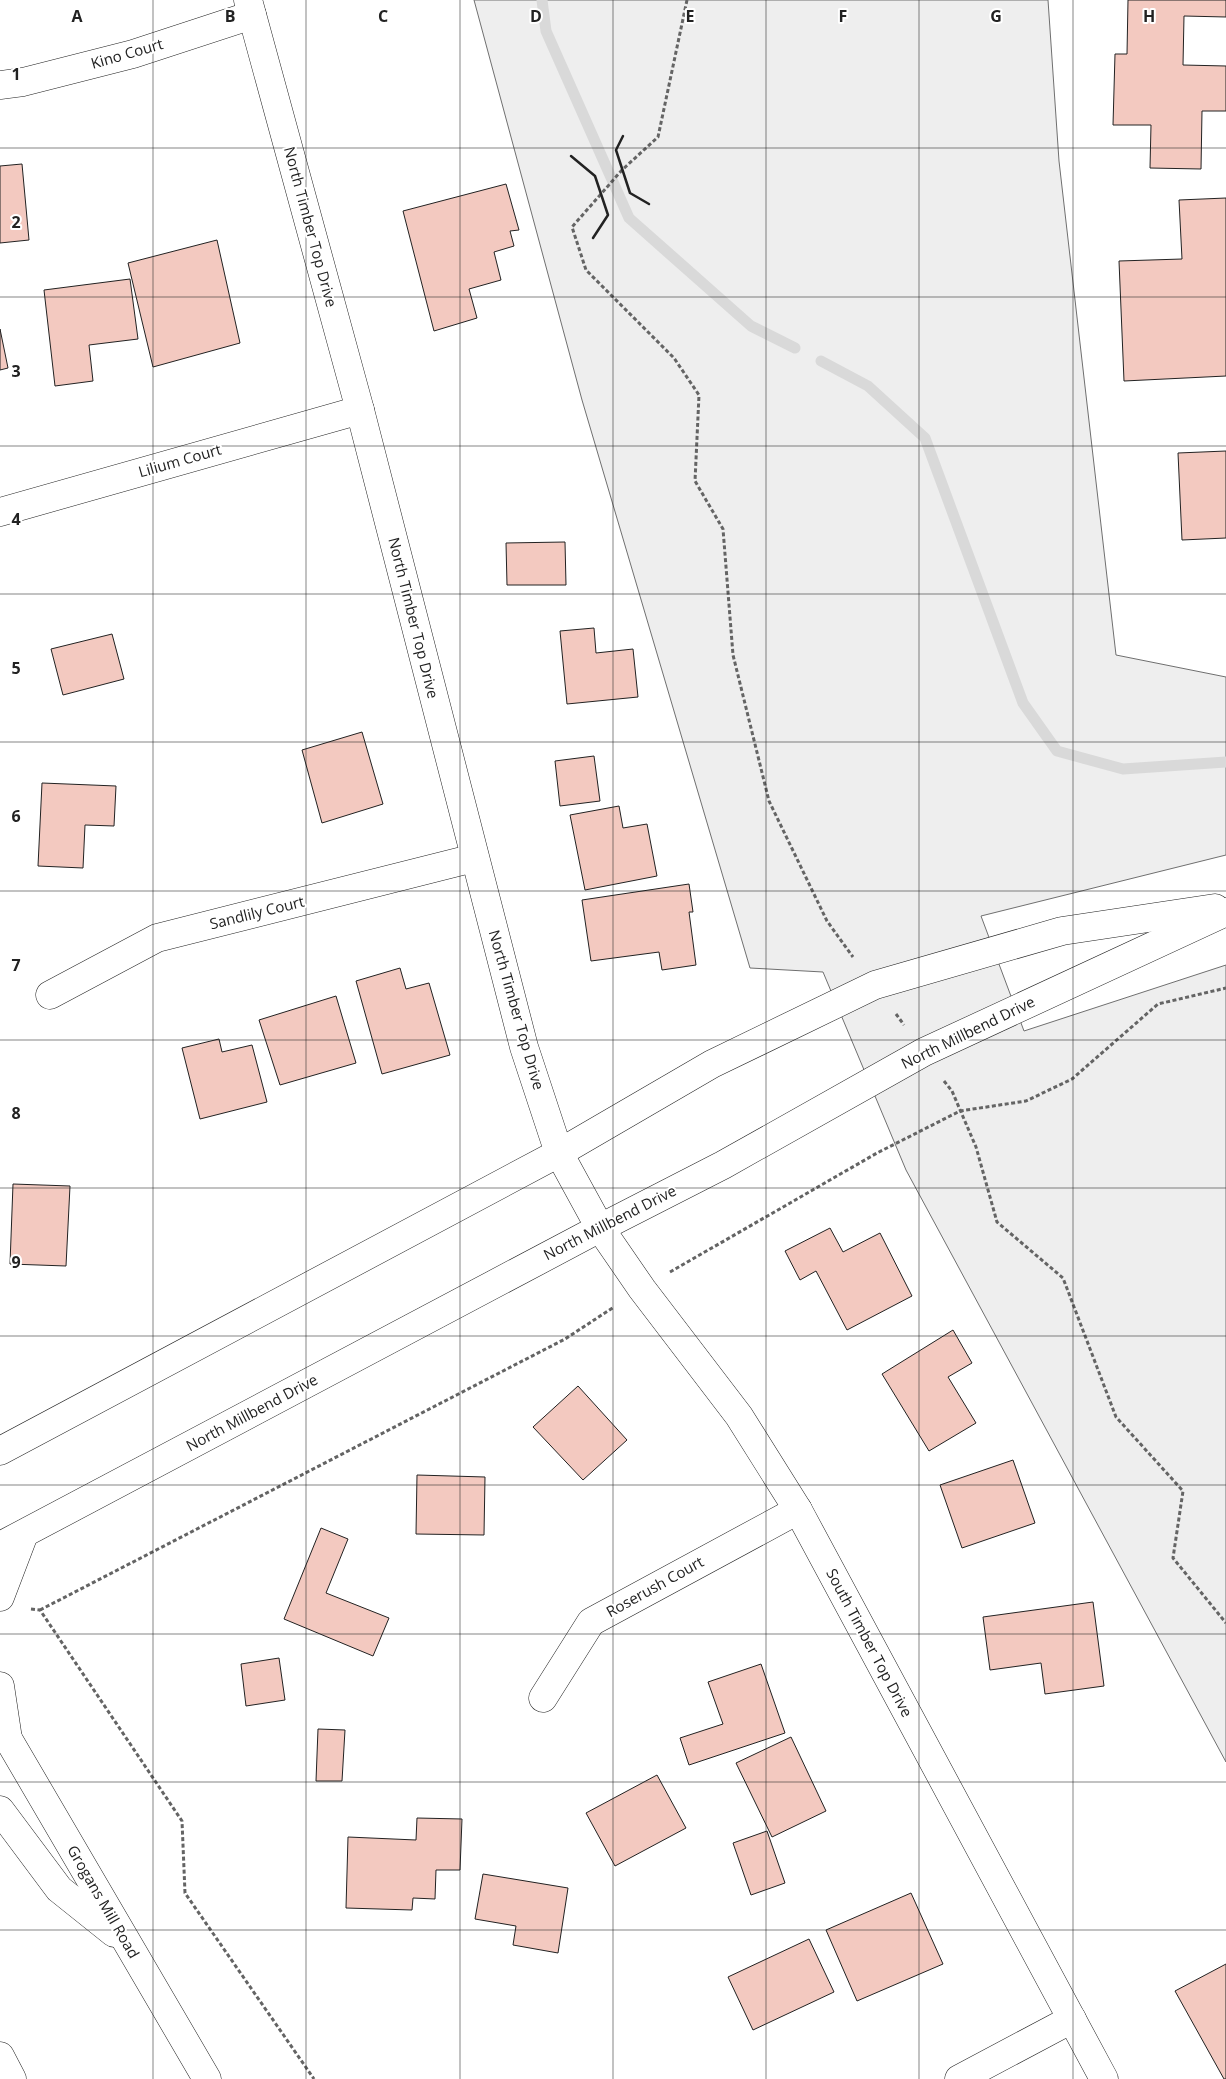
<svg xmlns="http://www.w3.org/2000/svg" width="1226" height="2079" viewBox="0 0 1226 2079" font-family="'Open Sans',sans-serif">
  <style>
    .green { fill: #eee; stroke: #6f6f6f }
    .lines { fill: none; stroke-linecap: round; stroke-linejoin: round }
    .stream { stroke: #d9d9d9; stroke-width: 11 }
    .building { fill: #f3c9c0; stroke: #222 }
    .street-casing { stroke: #222; stroke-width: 29 }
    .secondary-casing { stroke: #222; stroke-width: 29 }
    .path { stroke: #646464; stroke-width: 3; stroke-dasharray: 4 2.5; stroke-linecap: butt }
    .street { stroke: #fff; stroke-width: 28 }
    .secondary { stroke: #fff; stroke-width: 28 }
    .wall { stroke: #222; stroke-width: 2.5 }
    .grid { fill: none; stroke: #222; stroke-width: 1; stroke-opacity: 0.55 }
    .labels { text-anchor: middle; stroke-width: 4; stroke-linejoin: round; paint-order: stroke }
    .street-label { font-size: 15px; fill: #222; stroke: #fff }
    .grid-label { font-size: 16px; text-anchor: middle; font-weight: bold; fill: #222; stroke: #fff; stroke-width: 4; stroke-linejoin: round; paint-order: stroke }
  </style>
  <rect width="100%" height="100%" fill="#fff"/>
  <polygon class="green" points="474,0 1048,0 1059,161 1116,655 1226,677 1226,855 981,916 1024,1031 1226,965 1226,1762 906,1170 823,972 750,968 582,400"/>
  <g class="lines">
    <g class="stream">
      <polyline points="542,0 546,31 629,218 751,326 795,348"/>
      <polyline points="821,361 868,386 925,438 1023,703 1057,751 1123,769 1226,762"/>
    </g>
  </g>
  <g class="building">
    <polygon points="1128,0 1226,0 1226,17 1184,16 1183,65 1226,66 1226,111 1202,111 1201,169 1150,168 1151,125 1113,125 1115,54 1127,54"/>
    <polygon points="22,164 29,240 0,243 0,166"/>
    <polygon points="506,184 519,230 510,231 514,246 494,252 501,280 469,289 477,318 434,331 403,211"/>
    <polygon points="1226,198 1226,376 1124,381 1119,261 1182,259 1179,200"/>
    <polygon points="217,240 240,343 153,367 128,263"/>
    <polygon points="130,279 138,339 89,345 93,381 55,386 44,290"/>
    <polygon points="0,329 8,368 0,370"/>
    <polygon points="1226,451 1226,538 1182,540 1178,453"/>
    <polygon points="565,542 566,585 507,585 506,543"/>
    <polygon points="594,628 596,653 633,649 638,697 567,704 560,631"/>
    <polygon points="112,634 124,679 63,695 51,649"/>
    <polygon points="362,732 383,804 322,823 302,750"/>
    <polygon points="594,756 600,801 560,806 555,761"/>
    <polygon points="42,783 116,786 114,826 85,825 83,868 38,866"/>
    <polygon points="619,806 623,828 647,824 657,876 585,890 570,815"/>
    <polygon points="689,884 693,912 689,912 696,965 662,970 659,952 591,961 582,900"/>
    <polygon points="400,968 406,989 429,983 450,1055 382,1074 356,981"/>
    <polygon points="336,996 356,1063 280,1085 259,1020"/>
    <polygon points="219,1039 222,1052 252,1045 267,1102 200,1119 182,1048"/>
    <polygon points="13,1184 70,1186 66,1266 10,1264"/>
    <polygon points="830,1228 843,1252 880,1233 912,1296 847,1330 816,1271 800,1280 785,1251"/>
    <polygon points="953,1330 972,1363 948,1377 976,1423 929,1451 882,1374"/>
    <polygon points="578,1386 627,1440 583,1480 533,1427"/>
    <polygon points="1013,1460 1035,1523 962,1548 940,1485"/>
    <polygon points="417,1475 485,1477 484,1535 416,1534"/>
    <polygon points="321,1528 348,1539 326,1593 389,1618 373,1656 284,1619"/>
    <polygon points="1093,1602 1104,1686 1045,1694 1041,1663 990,1670 983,1617"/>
    <polygon points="279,1658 285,1700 246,1706 241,1664"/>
    <polygon points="761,1664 785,1733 689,1765 680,1738 723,1724 708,1682"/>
    <polygon points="318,1729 345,1730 342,1781 316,1781"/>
    <polygon points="791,1737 826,1811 772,1837 736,1763"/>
    <polygon points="657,1775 686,1828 615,1866 586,1813"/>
    <polygon points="417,1818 462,1819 460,1870 436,1870 435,1899 413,1898 412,1910 346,1908 348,1837 416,1840"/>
    <polygon points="767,1831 785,1883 751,1895 733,1843"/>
    <polygon points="483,1874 568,1888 558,1953 513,1945 516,1926 475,1919"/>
    <polygon points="911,1893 943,1964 857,2001 826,1930"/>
    <polygon points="809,1939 834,1992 753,2030 728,1977"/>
    <polygon points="1226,1964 1226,2079 1224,2079 1175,1991"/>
  </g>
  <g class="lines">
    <g class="street-casing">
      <g id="street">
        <polyline points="248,0 360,410 524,1047 559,1153 600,1228 642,1289 739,1416 798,1510 1104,2079"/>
        <polyline points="0,85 23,82 133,54 252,15"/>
        <polyline points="0,512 360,410"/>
        <polyline points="50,995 157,938 474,858"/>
        <polyline points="543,1698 591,1622 798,1510"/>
        <polyline points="959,2079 1072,2019"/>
      </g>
    </g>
    <g class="secondary-casing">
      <g id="secondary">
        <polyline points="0,1451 559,1153 712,1064 875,985 1062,931 1215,908"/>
        <polyline points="0,1546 600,1228 723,1165 924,1052 1226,912"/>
        <polyline points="0,1597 24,1534"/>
        <polyline points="0,1686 8,1739"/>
        <polyline points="0,1725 207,2079"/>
        <polyline points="0,1810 59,1889 114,1933"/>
        <polyline points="0,2056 12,2079"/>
      </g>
    </g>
    <g class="path">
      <polyline points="687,0 658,137 622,170 572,227 586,270 674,358 699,395 695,481 723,529 733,655 769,801 827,921 853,957"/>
      <polyline points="896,1014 904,1025"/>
      <polyline points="944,1081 952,1091 976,1147 997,1222 1063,1278 1116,1417 1183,1491 1173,1558 1226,1623"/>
      <polyline points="670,1272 877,1153 960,1111 1026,1101 1072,1079 1158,1004 1226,988"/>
      <polyline points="31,1609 40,1610 182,1821 185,1893 314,2079"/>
      <polyline points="40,1610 565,1339 614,1307"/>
    </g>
    <use href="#street" class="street"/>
    <use href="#secondary" class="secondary"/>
    <g class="wall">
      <polyline points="623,136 616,150 630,193 649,204"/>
      <polyline points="571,156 595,176 608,215 593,238"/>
    </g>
  </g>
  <path class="grid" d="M 153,0 L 153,2079M 306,0 L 306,2079M 460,0 L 460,2079M 613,0 L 613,2079M 766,0 L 766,2079M 919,0 L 919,2079M 1073,0 L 1073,2079M 0,148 L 1226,148M 0,297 L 1226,297M 0,446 L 1226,446M 0,594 L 1226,594M 0,742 L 1226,742M 0,891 L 1226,891M 0,1040 L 1226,1040M 0,1188 L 1226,1188M 0,1336 L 1226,1336M 0,1485 L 1226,1485M 0,1634 L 1226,1634M 0,1782 L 1226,1782M 0,1930 L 1226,1930"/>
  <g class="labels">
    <g class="street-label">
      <text transform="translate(127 54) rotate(-16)" y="5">Kino Court</text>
      <text transform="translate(310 227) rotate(75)" y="5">North Timber Top Drive</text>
      <text transform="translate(180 461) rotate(-16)" y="5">Lilium Court</text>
      <text transform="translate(413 618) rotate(76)" y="5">North Timber Top Drive</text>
      <text transform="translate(257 913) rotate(-14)" y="5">Sandlily Court</text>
      <text transform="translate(516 1010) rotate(74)" y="5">North Timber Top Drive</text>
      <text transform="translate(968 1033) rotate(-26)" y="5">North Millbend Drive</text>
      <text transform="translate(610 1223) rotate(-27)" y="5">North Millbend Drive</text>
      <text transform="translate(252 1413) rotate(-28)" y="5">North Millbend Drive</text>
      <text transform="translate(655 1587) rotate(-29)" y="5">Roserush Court</text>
      <text transform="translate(869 1643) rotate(62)" y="5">South Timber Top Drive</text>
      <text transform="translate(103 1902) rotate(60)" y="5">Grogans Mill Road</text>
    </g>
  </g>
  <g class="grid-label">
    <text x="77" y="22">A</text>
    <text x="230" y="22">B</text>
    <text x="383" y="22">C</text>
    <text x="536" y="22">D</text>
    <text x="690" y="22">E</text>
    <text x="843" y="22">F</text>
    <text x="996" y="22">G</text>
    <text x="1149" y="22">H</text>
    <text x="16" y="80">1</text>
    <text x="16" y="228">2</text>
    <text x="16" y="377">3</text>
    <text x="16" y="525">4</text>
    <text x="16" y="674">5</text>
    <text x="16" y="822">6</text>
    <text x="16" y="971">7</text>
    <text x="16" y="1119">8</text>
    <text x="16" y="1268">9</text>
  </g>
</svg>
